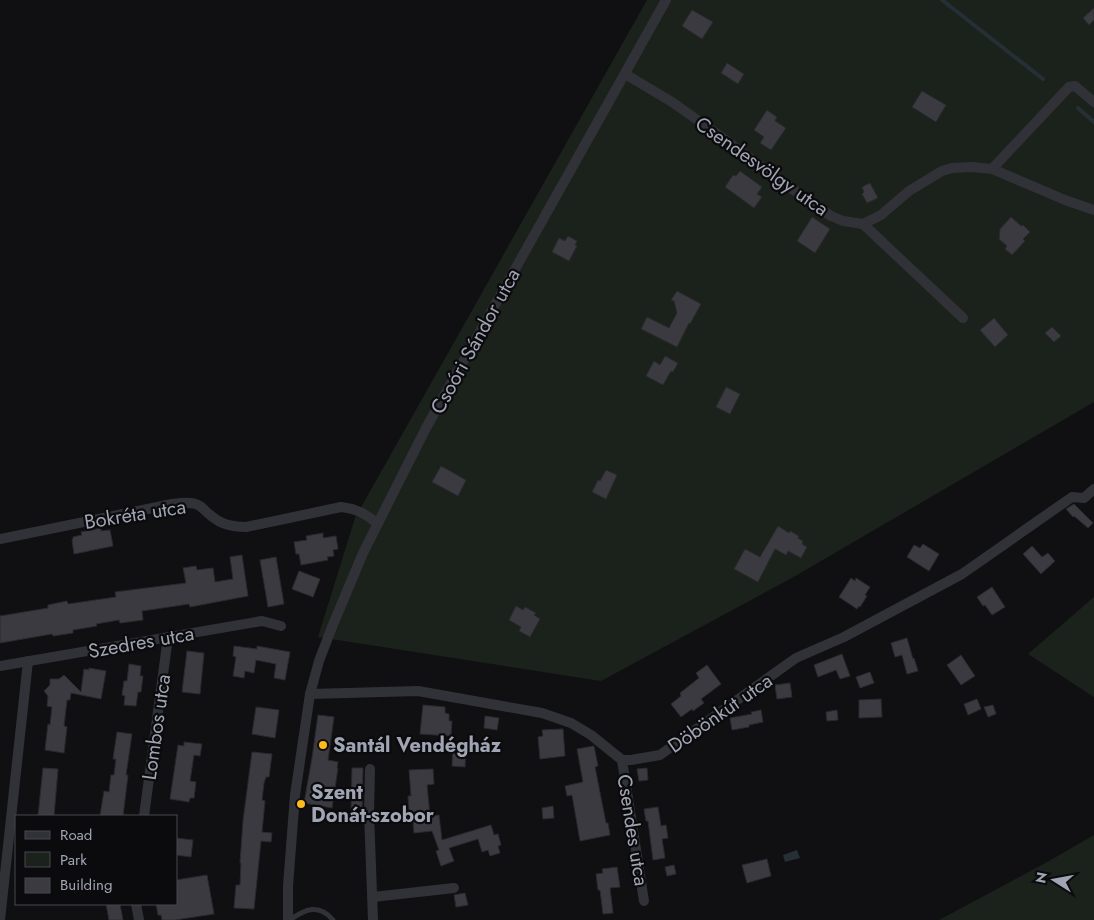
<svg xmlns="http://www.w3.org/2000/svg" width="1094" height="920" viewBox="0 0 1094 920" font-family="Jost,sans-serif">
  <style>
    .green { fill: #1a221b }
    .water { fill: #262e36 }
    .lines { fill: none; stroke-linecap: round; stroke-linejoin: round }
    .stream { stroke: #262e36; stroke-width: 4 }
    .building { fill: #3a3a40; stroke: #2a2a2e }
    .service { stroke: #313237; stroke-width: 5 }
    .minor { stroke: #313237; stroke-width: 10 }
    .poi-dot { fill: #ffba1b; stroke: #0b0b0d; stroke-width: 2 }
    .labels { text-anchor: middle; stroke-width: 4.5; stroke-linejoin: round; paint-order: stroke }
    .street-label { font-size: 20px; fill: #a0a5b4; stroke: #0b0b0d }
    .poi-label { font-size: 20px; font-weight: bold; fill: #a0a5b4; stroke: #0b0b0d; text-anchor: start }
  </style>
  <rect width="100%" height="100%" fill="#101012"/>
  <g class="green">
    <polygon points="647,0 1094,0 1094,402 790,579 601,681 318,637 355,518"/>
    <polygon points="1094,597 1094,697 1028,654"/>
    <polygon points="1094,835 1094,920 939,920 1049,861"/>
  </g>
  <polygon class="water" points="797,850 800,858 785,862 783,855"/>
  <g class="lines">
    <g class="stream">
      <polyline points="942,0 1043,79"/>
      <polyline points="1078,108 1094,122"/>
    </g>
  </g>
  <g class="building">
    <polygon points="1094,8 1094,20 1089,25 1083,18"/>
    <polygon points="692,10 713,22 702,39 682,26"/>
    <polygon points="727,63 744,74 738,84 721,73"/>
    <polygon points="922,91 946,105 936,122 912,107"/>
    <polygon points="767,110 777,117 775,121 786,128 771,150 760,143 764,137 754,130"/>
    <polygon points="740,171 762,187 757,194 762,197 754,208 725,187 733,175 736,176"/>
    <polygon points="870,183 878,198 867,203 862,194 864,192 862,187"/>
    <polygon points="812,217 830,229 815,253 797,241"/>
    <polygon points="1011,217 1021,226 1023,225 1030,232 1023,239 1025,241 1012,255 1005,249 1007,246 999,239 1000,229"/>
    <polygon points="568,236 577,241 575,245 577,246 569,261 552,252 559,238 565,241"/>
    <polygon points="677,291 701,304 690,324 689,323 677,347 641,329 647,317 669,328 677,313 674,301 671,300"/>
    <polygon points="994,318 1008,335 995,347 980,330"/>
    <polygon points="1052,327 1061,336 1054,342 1045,333"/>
    <polygon points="665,356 678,363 673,372 671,371 663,385 646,376 654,361 660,365"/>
    <polygon points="726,387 740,394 730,414 716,407"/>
    <polygon points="441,466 466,480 458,496 432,482"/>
    <polygon points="606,470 617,475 606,499 592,492 598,480 600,481"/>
    <polygon points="1074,504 1093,523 1088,528 1074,516 1073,517 1066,509"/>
    <polygon points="778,526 789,533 790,531 799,536 798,538 803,541 802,544 807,547 801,558 788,551 786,555 775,549 758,582 734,569 745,549 760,557"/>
    <polygon points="101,528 101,531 110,530 113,546 74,554 72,540 73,539 73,537 82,535 81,532"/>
    <polygon points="323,533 323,538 336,536 338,549 333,550 334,556 327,557 328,560 301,565 299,554 296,554 294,542 307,540 306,536"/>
    <polygon points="923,544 939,554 929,571 907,557 914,545 920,548"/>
    <polygon points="1032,546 1042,557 1048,553 1055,561 1041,574 1023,554"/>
    <polygon points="242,555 248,596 190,607 189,604 142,611 143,620 120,623 119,620 96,624 97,626 73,630 73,633 53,636 52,634 0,643 0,616 48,608 48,605 67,601 68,604 116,597 115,592 186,583 183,568 196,566 197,570 213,568 215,582 233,579 230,557"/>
    <polygon points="276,557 284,604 268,607 260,560"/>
    <polygon points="299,571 320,579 313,597 292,589"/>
    <polygon points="851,578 855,581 856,578 870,587 865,595 867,596 860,607 859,606 857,609 839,597"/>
    <polygon points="992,587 1005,607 992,615 985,605 983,606 977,597"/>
    <polygon points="516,606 523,610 525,607 536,613 534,615 540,619 530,637 519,631 521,627 509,620"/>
    <polygon points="907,638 913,659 914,658 918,671 907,674 902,655 895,657 891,643"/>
    <polygon points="234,646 257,649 257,646 290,652 285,680 274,678 276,664 256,660 254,673 245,671 244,678 233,676 236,657 233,656"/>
    <polygon points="187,651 204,653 200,694 182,692"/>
    <polygon points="842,654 850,676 840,679 836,670 818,677 814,665"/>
    <polygon points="961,655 975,676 961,685 947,665"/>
    <polygon points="129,664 141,666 140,676 143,676 141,692 138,692 136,706 124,705 125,696 122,695 124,681 127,681"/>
    <polygon points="707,665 721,684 701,699 704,703 693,711 692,709 681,717 671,704 681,696 680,693 699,678 696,673"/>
    <polygon points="89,668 106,671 101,699 71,693 70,700 67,700 64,726 67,727 64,753 45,750 48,724 50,725 52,707 47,706 48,696 44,691 50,685 50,679 59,679 64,675 81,692 84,669 89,670"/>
    <polygon points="870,672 874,683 860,688 856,677"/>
    <polygon points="790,683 792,697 777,699 775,685"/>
    <polygon points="881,699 882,717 859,718 859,700"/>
    <polygon points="977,699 981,709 968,715 964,704"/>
    <polygon points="423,705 445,707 445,713 449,714 449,721 452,721 451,736 420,734"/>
    <polygon points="993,705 996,714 988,717 984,707"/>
    <polygon points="256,707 279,710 275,738 252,734"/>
    <polygon points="761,710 763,722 749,725 749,727 732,730 730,718 752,714 751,712"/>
    <polygon points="837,710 838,720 827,721 826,712"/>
    <polygon points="318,715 334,717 328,760 338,762 337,768 338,768 332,808 304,803 312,758"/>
    <polygon points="485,716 499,718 497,730 484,728"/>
    <polygon points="563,729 565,756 540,759 538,737 543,736 542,730"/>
    <polygon points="117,732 132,734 126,775 128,775 123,816 100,816 104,791 109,792 111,775 114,775 116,759 113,759"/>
    <polygon points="184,742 202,744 200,756 194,755 190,781 196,782 194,798 190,798 189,802 170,799 178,745 184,746"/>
    <polygon points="453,746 466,747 465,767 452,766"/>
    <polygon points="594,746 598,766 595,767 606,823 608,823 610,835 580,841 572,795 567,796 565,786 583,782 577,749"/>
    <polygon points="252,752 272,754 269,777 266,777 264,783 262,800 265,801 262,832 272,833 271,842 261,841 254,909 234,908 236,885 240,885 241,863 240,863 243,821"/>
    <polygon points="43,768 58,769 54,816 38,816"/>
    <polygon points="352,768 363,768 362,811 351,811"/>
    <polygon points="647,768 648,780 639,781 637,769"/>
    <polygon points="433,769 434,784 427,785 430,816 439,815 442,840 491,825 494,835 498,834 501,845 498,846 500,853 490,856 488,850 482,852 478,839 449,848 454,861 441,866 436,851 439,850 432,831 414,833 412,810 409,811 408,796 411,796 409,770"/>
    <polygon points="553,806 554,818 543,819 542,808"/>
    <polygon points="658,807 661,826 666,825 668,838 662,839 665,858 653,860 648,821 646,821 644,809"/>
    <polygon points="176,838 193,840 191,857 176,855"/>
    <polygon points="767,859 771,876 747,883 742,865"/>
    <polygon points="674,865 676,874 667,876 665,867"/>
    <polygon points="617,867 620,887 610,888 613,913 603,914 600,890 598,890 596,874 603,873 602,869"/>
    <polygon points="207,875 214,914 175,920 162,920 161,915 158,915 156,904 176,904 176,880"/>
    <polygon points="465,893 468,905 456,907 454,895"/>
    <polygon points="106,904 120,904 123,920 109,920"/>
  </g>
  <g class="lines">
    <path class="service" d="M 290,920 C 305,909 319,903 333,920"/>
    <g class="minor">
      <polyline points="625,74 672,102 720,136 806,199 831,216 843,221 863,224 881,215 909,191 942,171 952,168 972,167 992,169 1065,200 1094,210"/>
      <polyline points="992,169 1069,87 1075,86 1094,102"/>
      <polyline points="863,224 963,318"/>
      <path d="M 0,539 L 172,504 C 180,503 193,501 200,506 C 203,508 206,512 209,514 C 220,524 231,527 246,527 L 341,507 C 357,509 364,513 377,523"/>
      <polyline points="0,666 262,621 281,626"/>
      <polyline points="310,694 418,691 542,713 571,723 591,735 622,760 631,760 660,755 796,658 844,637 962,574 1072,497 1084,498 1094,489"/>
      <polyline points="622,760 644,901"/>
      <polyline points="370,769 369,813 373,920"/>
      <polyline points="144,816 168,637"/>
      <polyline points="373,897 454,888"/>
      <polyline points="136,904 139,920"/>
      <polyline points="0,920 28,661"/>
      <polyline points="288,920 288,886 295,795 310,694 319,661 332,627 363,553 426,428 666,0"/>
    </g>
  </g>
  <g class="poi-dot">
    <circle cx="323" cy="745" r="5"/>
    <circle cx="301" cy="804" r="5"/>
  </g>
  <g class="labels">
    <g class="street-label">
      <text transform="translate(762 166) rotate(35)" y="7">Csendesvölgy utca</text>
      <text transform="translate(475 341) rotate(-61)" y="7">Csoóri Sándor utca</text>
      <text transform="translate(135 514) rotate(-9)" y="7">Bokréta utca</text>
      <text transform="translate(141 642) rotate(-10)" y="7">Szedres utca</text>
      <text transform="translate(720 713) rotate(-35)" y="7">Döbönkút utca</text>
      <text transform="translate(156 727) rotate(-82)" y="7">Lombos utca</text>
      <text transform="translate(633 830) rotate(81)" y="7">Csendes utca</text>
    </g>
    <g class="poi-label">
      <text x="333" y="752">Santál Vendégház</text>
      <text x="311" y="799">Szent<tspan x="311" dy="23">Donát-szobor</tspan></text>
    </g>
  </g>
  <rect x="15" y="815" width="162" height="90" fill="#0b0b0d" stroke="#474950"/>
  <rect x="25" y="831" width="25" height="8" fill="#313237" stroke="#474950"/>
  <text x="60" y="840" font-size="15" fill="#a0a5b4">Road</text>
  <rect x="25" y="852" width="25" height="15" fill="#1a221b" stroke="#474950"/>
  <text x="60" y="865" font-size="15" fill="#a0a5b4">Park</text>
  <rect x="25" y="878" width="25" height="15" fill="#3a3a40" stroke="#474950"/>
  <text x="60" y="890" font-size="15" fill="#a0a5b4">Building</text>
  <g transform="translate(1054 880) rotate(281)" stroke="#0b0b0d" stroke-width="4" paint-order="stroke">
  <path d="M0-4L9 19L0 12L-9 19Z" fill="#a0a5b4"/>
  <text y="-8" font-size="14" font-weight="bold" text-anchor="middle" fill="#a0a5b4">N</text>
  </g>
</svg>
